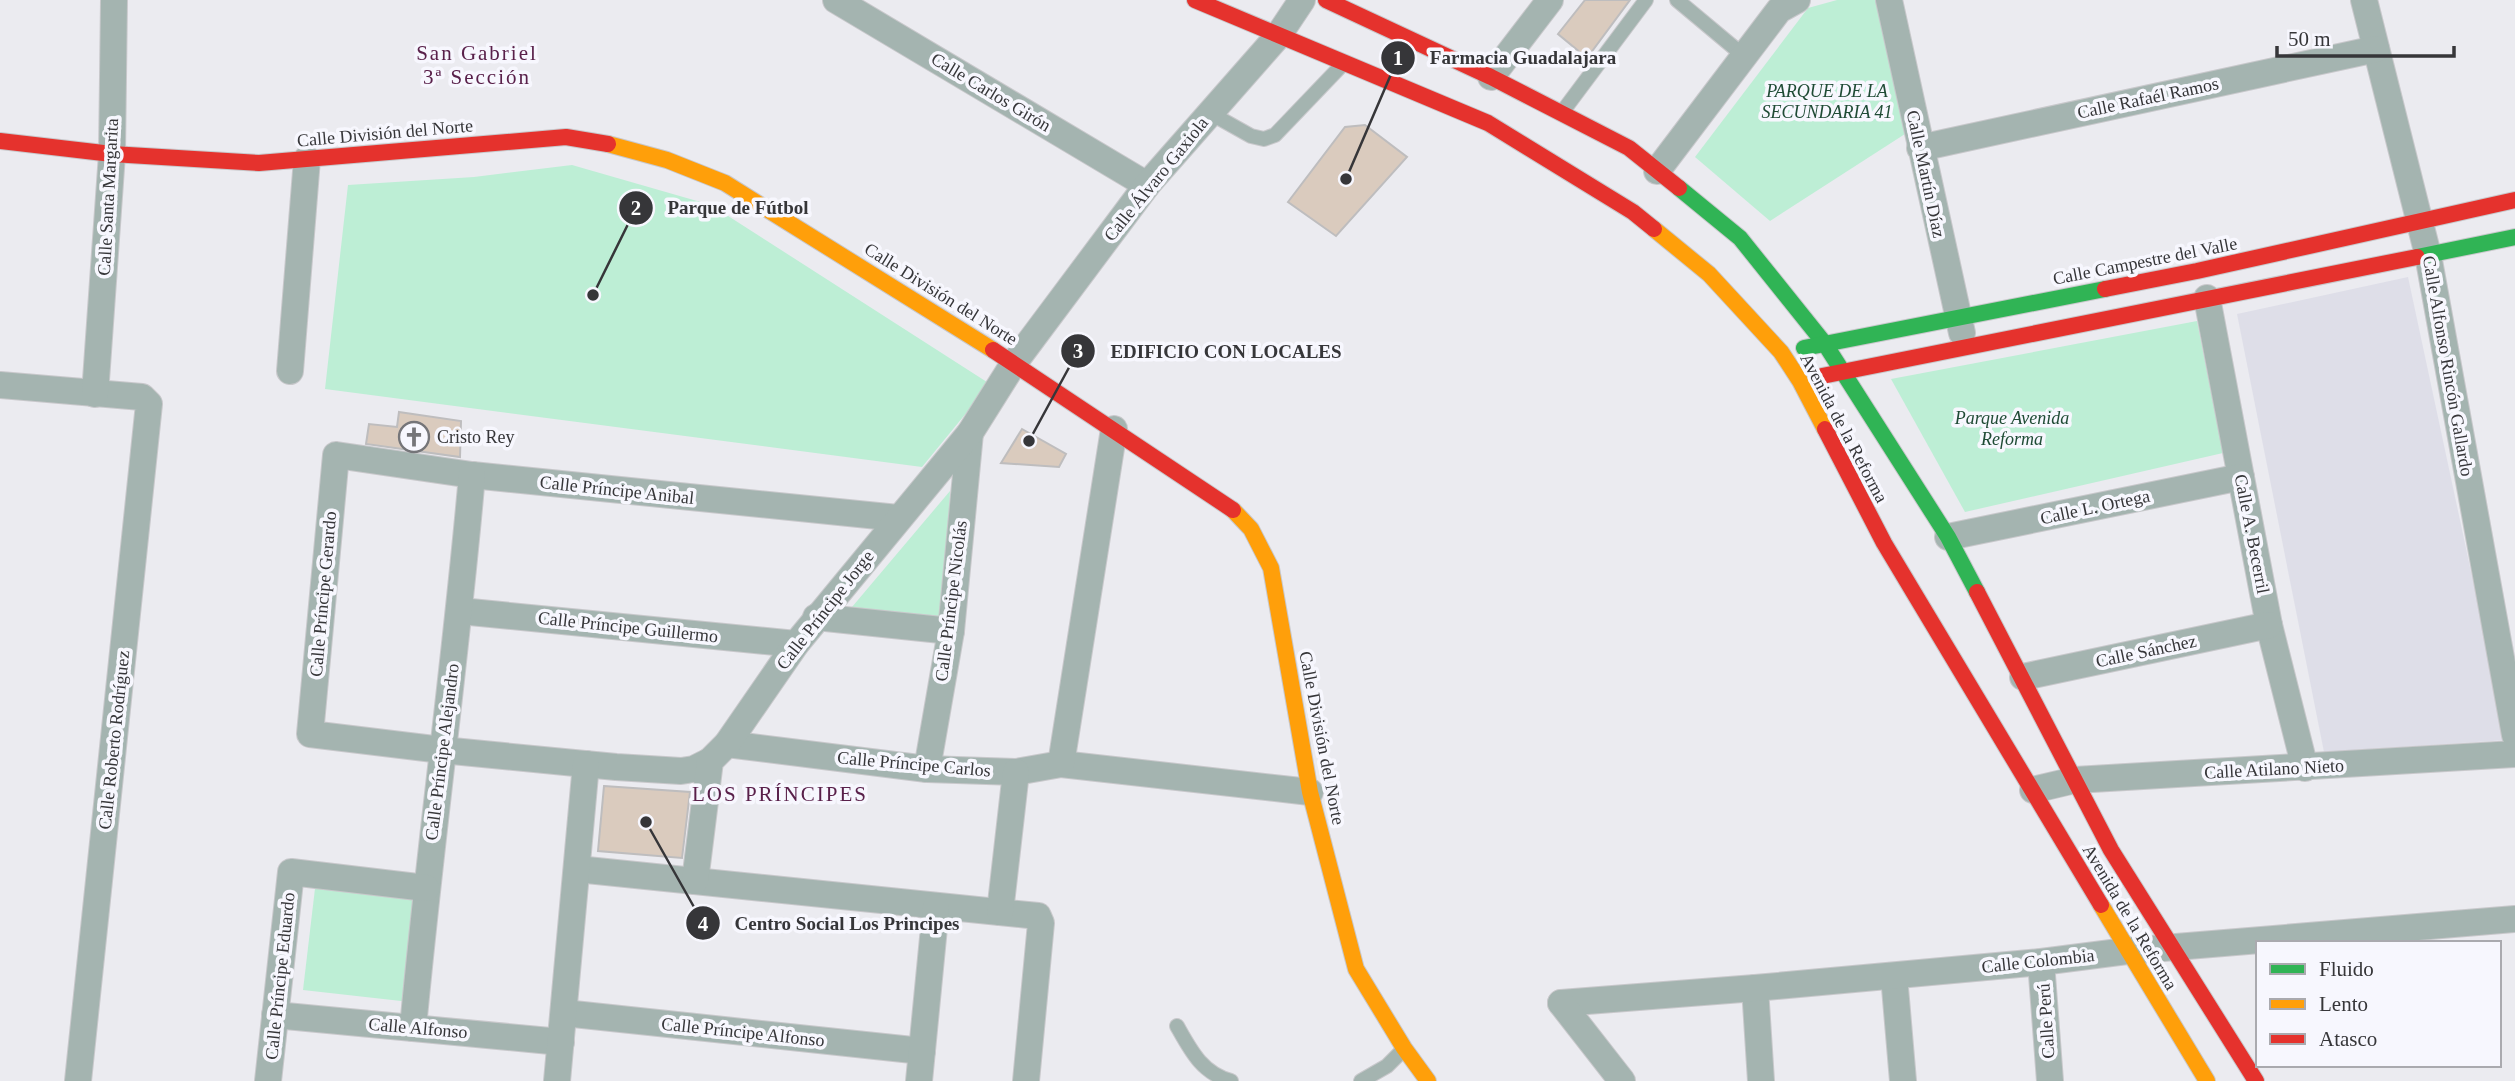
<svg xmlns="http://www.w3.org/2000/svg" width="2515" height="1081" viewBox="0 0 2515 1081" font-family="Georgia,serif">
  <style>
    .built { fill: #dedee8 }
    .green { fill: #bdeed5 }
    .building { fill: #dacbbe; stroke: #bebdbe; stroke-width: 2 }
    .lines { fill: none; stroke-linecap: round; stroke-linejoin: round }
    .lane-casing { stroke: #c8c8cb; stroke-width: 16 }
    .street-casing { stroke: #c8c8cb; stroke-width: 28 }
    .fast-casing { stroke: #c8c8cb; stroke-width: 18 }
    .slow-casing { stroke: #c8c8cb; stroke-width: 18 }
    .jam-casing { stroke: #c8c8cb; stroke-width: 18 }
    .lane { stroke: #a4b4b0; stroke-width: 14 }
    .street { stroke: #a4b4b0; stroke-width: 26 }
    .fast { stroke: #30b455; stroke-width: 16 }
    .slow { stroke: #ff9f0a; stroke-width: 16 }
    .jam { stroke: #e5322d; stroke-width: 16 }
    .labels { text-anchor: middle; stroke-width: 7; stroke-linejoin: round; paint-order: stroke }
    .park-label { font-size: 18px; font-style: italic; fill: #1f4b35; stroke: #f7f7fe }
    .street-label { font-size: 18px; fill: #363639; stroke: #f7f7fe }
    .poi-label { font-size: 18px; fill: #363639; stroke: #f7f7fe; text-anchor: start }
    .quarter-label { font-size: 21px; letter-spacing: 2px; fill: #59204a; stroke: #f7f7fe }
    .leader { fill: none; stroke: #363639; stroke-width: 2.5 }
    .callout-dot { fill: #363639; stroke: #f7f7fe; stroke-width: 2.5 }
    .mark-label { font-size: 21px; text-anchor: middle; font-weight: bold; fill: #fff }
    .callout-label { font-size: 19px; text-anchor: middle; font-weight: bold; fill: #363639; stroke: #f7f7fe; stroke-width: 7; stroke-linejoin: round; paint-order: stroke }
  </style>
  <rect width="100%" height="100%" fill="#ebebf0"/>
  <polygon class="built" points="2408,277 2507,740 2324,752 2237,314"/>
  <g class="green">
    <polygon points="1837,0 1881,0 1905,134 1770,221 1695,157 1808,8"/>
    <polygon points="572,165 711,205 990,384 922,467 325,389 348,185 474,177"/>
    <polygon points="2197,321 2223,453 1965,512 1891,379"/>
    <polygon points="950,491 944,619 852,607"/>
    <polygon points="316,880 422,892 410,1002 303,990"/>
  </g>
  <g class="building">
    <polygon points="1585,0 1630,0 1587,58 1558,34"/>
    <polygon points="1365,125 1407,157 1336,236 1288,202 1345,127"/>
    <polygon points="399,412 461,421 460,457 366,444 369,424 397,427"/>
    <polygon points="1022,429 1066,454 1059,467 1001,463"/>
    <polygon points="604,786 690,792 682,858 598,851"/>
  </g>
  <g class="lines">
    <g class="lane-casing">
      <g id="lane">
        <polyline points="1677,0 1744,56"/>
        <polyline points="1563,111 1646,0"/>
        <polyline points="1210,113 1251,136 1264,139 1275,135 1341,66"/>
        <path d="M 1177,1026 C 1191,1051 1202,1073 1231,1081"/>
        <polyline points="1361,1081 1387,1066 1404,1049"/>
      </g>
    </g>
    <g class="street-casing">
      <g id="street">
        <polyline points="836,0 1147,185"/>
        <polyline points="1889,0 1962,333"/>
        <polyline points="2364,0 2428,255 2515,735"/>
        <polyline points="1491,77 1550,0"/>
        <polyline points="1920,148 2376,49"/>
        <polyline points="1657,171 1779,10 1797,0"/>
        <polyline points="2207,298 2269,625 2305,768"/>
        <polyline points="290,371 307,159"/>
        <polyline points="0,385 142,397 149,404 78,1081"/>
        <polyline points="95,394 112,154 114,0"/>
        <polyline points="1948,537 2241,477"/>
        <polyline points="460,611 796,644"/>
        <polyline points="816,617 951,631"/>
        <polyline points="2023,677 2269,625"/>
        <polyline points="727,744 927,769 1016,772 1061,764 1310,792"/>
        <polyline points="710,761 694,769 681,771 616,767 442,750 310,734 336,455 472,475 898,518"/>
        <polyline points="1061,764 1114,429"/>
        <polyline points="927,769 951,631 970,433"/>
        <polyline points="2033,790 2075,780 2515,754"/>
        <polyline points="577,869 1038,916 1041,923 1026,1081"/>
        <polyline points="695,881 710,761 727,744 796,644 970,433 1014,363 1147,185 1278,36 1302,0"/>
        <polyline points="1000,912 1016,772"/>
        <polyline points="2041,962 2050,1081"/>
        <polyline points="1894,976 1903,1081"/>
        <polyline points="1755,988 1761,1081"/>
        <polyline points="1561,1003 1755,988 2041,962 2127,951 2515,919"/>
        <polyline points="1561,1003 1622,1081"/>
        <polyline points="564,1013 922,1051"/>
        <polyline points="275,1015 561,1042"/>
        <path d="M 413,1028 C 430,843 456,660 472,475"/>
        <polyline points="268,1081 291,872 426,888"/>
        <polyline points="557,1081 586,764"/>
        <polyline points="919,1081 936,907"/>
      </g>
    </g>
    <g class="fast-casing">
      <g id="fast">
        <polyline points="1679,188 1740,238 1825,344 1948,537 1977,592"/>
        <polyline points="2417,257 2515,237"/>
        <polyline points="1804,348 2105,289"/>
      </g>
    </g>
    <g class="slow-casing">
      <g id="slow">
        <polyline points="608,144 667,160 725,183 993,350"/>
        <polyline points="1654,229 1709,274 1781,352 1800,381 1825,429"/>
        <polyline points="1233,510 1251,529 1271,568 1310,792 1356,969 1404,1048 1428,1081"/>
        <polyline points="2101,905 2207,1081"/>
      </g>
    </g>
    <g class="jam-casing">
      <g id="jam">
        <polyline points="1195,0 1488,123 1633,212 1654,229"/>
        <polyline points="1326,0 1491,77 1629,148 1679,188"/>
        <polyline points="0,141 112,154 259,163 566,137 608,144"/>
        <polyline points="2105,289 2197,271 2515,200"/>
        <polyline points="993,350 1233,510"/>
        <polyline points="1822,376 2417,257"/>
        <polyline points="1825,429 1884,543 2101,905"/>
        <polyline points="1977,592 2111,850 2256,1081"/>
      </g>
    </g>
    <use href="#lane" class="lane"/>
    <use href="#street" class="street"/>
    <use href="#fast" class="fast"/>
    <use href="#slow" class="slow"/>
    <use href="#jam" class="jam"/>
  </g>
  <defs>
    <g id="church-ring" transform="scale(1.575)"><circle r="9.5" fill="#f7f7fe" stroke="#757579" stroke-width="1.5"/><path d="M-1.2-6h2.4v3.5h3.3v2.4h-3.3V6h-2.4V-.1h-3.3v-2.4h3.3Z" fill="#757579"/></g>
  </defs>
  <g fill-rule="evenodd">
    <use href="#church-ring" x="414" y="437"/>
  </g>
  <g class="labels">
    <g class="park-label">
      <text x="1827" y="97">PARQUE DE LA<tspan x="1827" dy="21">SECUNDARIA 41</tspan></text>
      <text x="2012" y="424">Parque Avenida<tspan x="2012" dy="21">Reforma</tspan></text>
    </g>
    <g class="street-label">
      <text transform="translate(991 92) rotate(31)" y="6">Calle Carlos Girón</text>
      <text transform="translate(2148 98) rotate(-12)" y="6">Calle Rafaél Ramos</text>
      <text transform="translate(385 133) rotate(-5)" y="6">Calle División del Norte</text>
      <text transform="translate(1926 174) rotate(78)" y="6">Calle Martín Díaz</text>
      <text transform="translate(1156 179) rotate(-51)" y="6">Calle Álvaro Gaxiola</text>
      <text transform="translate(108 197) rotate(-87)" y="6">Calle Santa Margarita</text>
      <text transform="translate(2145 261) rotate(-11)" y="6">Calle Campestre del Valle</text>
      <text transform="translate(941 294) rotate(32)" y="6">Calle División del Norte</text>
      <text transform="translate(2448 366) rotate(80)" y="6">Calle Alfonso Rincón Gallardo</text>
      <text transform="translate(1844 428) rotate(62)" y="6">Avenida de la Reforma</text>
      <text transform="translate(617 490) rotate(6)" y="6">Calle Príncipe Anibal</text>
      <text transform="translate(2095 507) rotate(-12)" y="6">Calle L. Ortega</text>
      <text transform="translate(2252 534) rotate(79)" y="6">Calle A. Becerril</text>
      <text transform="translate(323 594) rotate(-85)" y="6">Calle Príncipe Gerardo</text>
      <text transform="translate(951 601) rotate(-83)" y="6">Calle Príncipe Nicolás</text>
      <text transform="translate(825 610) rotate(-52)" y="6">Calle Príncipe Jorge</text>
      <text transform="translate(628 627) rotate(6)" y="6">Calle Príncipe Guillermo</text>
      <text transform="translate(2146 651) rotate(-12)" y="6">Calle Sánchez</text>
      <text transform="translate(1322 738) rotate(79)" y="6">Calle División del Norte</text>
      <text transform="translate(114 740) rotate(-84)" y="6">Calle Roberto Rodríguez</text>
      <text transform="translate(442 752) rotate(-83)" y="6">Calle Príncipe Alejandro</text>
      <text transform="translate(914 764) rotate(5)" y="6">Calle Príncipe Carlos</text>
      <text transform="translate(2274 769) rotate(-3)" y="6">Calle Atilano Nieto</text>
      <text transform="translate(2130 917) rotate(59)" y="6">Avenida de la Reforma</text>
      <text transform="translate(2038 961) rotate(-6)" y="6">Calle Colombia</text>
      <text transform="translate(280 976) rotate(-84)" y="6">Calle Príncipe Eduardo</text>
      <text transform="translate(2046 1021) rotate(-94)" y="6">Calle Perú</text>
      <text transform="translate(418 1028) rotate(5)" y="6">Calle Alfonso</text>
      <text transform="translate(743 1032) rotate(6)" y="6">Calle Príncipe Alfonso</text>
    </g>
    <g class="poi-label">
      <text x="437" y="443">Cristo Rey</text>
    </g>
    <g class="quarter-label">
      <text x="477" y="60">San Gabriel<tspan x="477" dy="24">3ª Sección</tspan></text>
      <text x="780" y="801">LOS PRÍNCIPES</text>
    </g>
  </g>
  <path class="leader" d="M1346 179L1398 58M593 295L636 208M1029 441L1078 351M646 822L703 923"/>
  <g class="callout-dot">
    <circle cx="1346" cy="179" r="7"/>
    <circle cx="593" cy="295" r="7"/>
    <circle cx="1029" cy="441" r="7"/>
    <circle cx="646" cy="822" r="7"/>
    <circle cx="1398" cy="58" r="18"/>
    <circle cx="636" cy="208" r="18"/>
    <circle cx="1078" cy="351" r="18"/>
    <circle cx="703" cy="923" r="18"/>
  </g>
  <g class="mark-label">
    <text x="1398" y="65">1</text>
    <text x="636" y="215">2</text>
    <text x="1078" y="358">3</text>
    <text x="703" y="931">4</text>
  </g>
  <g class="callout-label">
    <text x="1523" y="64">Farmacia Guadalajara</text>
    <text x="738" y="214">Parque de Fútbol</text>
    <text x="1226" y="358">EDIFICIO CON LOCALES</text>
    <text x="847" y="930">Centro Social Los Principes</text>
  </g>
  <rect x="2256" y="941" width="245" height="126" fill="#f7f7fe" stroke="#aaaaaf" stroke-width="2"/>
  <rect x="2270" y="964" width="35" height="10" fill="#30b455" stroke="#aaaaaf" stroke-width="2"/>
  <text x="2319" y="976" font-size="21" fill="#363639">Fluido</text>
  <rect x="2270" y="999" width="35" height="10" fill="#ff9f0a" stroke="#aaaaaf" stroke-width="2"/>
  <text x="2319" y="1011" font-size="21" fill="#363639">Lento</text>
  <rect x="2270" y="1034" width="35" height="10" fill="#e5322d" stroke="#aaaaaf" stroke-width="2"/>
  <text x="2319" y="1046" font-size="21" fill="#363639">Atasco</text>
  <path d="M2277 46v10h177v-10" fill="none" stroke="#363639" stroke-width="3.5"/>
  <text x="2288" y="46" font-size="21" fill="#363639" stroke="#f7f7fe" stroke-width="5" paint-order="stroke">50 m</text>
</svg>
